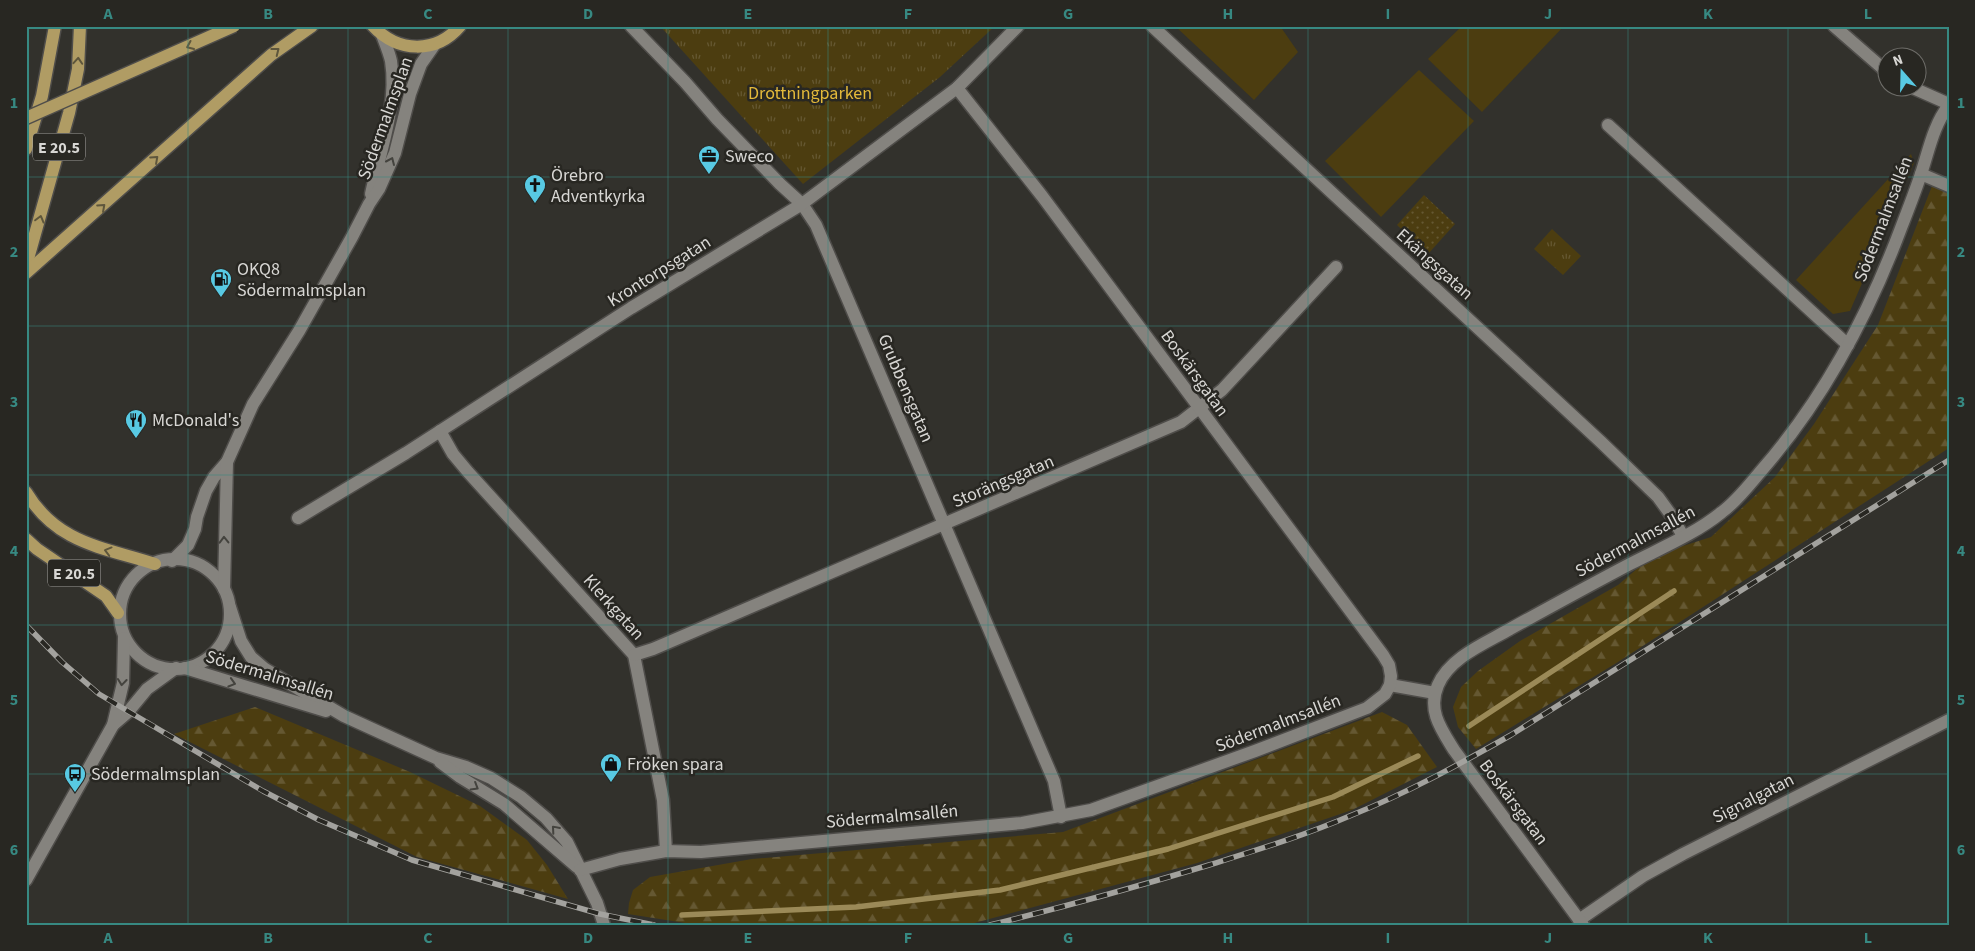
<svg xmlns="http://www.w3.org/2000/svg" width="1975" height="951" viewBox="0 0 1975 951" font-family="'Source Sans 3',sans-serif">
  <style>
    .grass { fill: #4c3d10 }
    .forest { fill: url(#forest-firs) }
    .park { fill: url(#park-tufts) }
    .garden { fill: url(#garden-dots) }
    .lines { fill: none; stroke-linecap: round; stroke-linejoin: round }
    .stream { stroke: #9b8a58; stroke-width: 5.5 }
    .minor-casing { stroke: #4f4d4a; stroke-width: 15 }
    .major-casing { stroke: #4f4d4a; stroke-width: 15 }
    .minor { stroke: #85837e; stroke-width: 12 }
    .major { stroke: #b09c64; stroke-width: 12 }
    .rail-casing { stroke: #a3a29e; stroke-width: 5.5 }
    .rail { stroke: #282722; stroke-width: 4; stroke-dasharray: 11; stroke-linecap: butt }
    .major-bridge-casing { stroke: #4f4d4a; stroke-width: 15; stroke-linecap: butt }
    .major-bridge { stroke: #b09c64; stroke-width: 12 }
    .oneway { stroke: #5e563c }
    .oneway2 { stroke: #44433e }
    .grid { fill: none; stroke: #378982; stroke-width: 1; stroke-opacity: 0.55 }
    .labels { text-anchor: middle; stroke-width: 5; stroke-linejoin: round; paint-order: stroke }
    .shield { fill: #282722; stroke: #a3a29f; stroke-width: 1 }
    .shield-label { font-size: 16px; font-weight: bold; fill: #d8d7d4 }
    .park-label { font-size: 18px; fill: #e3b93a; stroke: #282722 }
    .street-label { font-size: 18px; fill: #d8d7d4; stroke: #282722 }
    .poi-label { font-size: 18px; fill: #d8d7d4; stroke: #282722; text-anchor: start }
    .neatline { fill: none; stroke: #378982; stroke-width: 2 }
    .grid-label { font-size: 16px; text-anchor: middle; font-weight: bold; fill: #378982 }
  </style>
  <defs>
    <pattern id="forest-firs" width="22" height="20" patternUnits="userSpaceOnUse" patternTransform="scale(1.25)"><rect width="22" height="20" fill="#4c3d10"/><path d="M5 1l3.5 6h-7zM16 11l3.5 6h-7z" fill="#655832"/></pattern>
    <pattern id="park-tufts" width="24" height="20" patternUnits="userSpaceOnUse" patternTransform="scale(1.25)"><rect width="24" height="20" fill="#4c3d10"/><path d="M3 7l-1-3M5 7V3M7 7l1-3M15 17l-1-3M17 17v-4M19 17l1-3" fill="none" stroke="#655832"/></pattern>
    <pattern id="garden-dots" width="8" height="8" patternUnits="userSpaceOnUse" patternTransform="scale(1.25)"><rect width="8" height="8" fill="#4c3d10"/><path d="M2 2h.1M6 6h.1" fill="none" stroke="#655832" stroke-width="1.8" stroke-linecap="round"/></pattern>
  </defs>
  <rect width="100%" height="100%" fill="#32312c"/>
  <g class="grass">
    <polygon points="1175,26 1280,26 1298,52 1254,100"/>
    <polygon points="1462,26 1564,26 1482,112 1428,59"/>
    <polygon points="1419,70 1474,121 1381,217 1325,161"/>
    <polygon points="1911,154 1914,163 1850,311 1833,314 1796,280"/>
  </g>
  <g class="forest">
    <polygon points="1932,186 1949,194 1949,448 1618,662 1476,749 1458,727 1453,707 1461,687 1478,671 1520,641 1618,585 1652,556 1711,537 1775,477 1814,424 1878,325"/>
    <polygon points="255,707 410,772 480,806 527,840 547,865 568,899 417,857 174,734"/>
    <polygon points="1382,712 1407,725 1437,767 1352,810 1197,863 967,925 698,925 628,914 629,903 633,890 650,877 752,859 1063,832"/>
  </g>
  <g class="park">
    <polygon points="660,26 995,26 940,77 803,184"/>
    <polygon points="1552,229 1581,256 1563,275 1534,249"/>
  </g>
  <polygon class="garden" points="1424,195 1455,224 1428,254 1397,225"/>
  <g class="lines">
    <g class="stream">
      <polyline points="1469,726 1674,591"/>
      <polyline points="682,915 856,907 1000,890 1168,849 1333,797 1418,756"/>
    </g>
    <g class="minor-casing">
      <g id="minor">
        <polyline points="631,26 685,82 717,119 780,184 802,204 816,225 1054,781 1061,817"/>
        <polyline points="1152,26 1601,442 1658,497 1671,515 1683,536"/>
        <polyline points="1834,26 1888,73"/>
        <polyline points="1913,88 1949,104"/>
        <polyline points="1608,125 1848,345"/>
        <polyline points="1921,174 1949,186"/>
        <path d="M 371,194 C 380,152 398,104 391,61 C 389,52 385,43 382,35"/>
        <polyline points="440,431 453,454 468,472 634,655 663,800 666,851"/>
        <polyline points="298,518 406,453 631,308 802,204 957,88 1018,26"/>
        <circle cx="175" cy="614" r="55"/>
        <polyline points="172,561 188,545 195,529 197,517 206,491 214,477 227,462 253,404 299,331 352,237 369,204 379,189 395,153 410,94 421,64 435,44"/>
        <polyline points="224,589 227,462"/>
        <polyline points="230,607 241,641 251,657 265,669 344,716 436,758 466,767 491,778 521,797 546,818 567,842 597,903 604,925"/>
        <polyline points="634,655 653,649 1181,422 1222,390 1336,267"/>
        <polyline points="185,668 326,711"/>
        <polyline points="1390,685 1435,693"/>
        <polyline points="113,725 128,712 147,689 176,668"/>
        <polyline points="440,762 460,777 504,804 577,867"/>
        <polyline points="580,870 620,859 666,851 701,852 1022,823 1091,810 1255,751 1367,708 1385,694 1390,685 1391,676 1389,665 1383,655 1042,196 957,88"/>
        <polyline points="26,880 113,725 123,683 124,638"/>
        <polyline points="1579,920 1643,876 1683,854 1949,720"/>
        <path d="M 1583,925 L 1454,750 C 1441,729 1427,710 1438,685 C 1450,657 1486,643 1510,629 C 1550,607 1590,585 1630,564 C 1661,548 1695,534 1722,512 C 1737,501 1749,485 1761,471 C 1823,400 1868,316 1901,228 C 1908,210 1915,192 1921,174 C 1929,150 1933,126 1949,105"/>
      </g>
    </g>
    <g class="major-casing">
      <g id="major">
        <path d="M 373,26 C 398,53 436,54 460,26"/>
        <polyline points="26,149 42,96 55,26"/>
        <polyline points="26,266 69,113 78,69 80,26"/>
        <polyline points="26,273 271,55 312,26"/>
        <path d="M 26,492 C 57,544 103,547 155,564"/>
        <polyline points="26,539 37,549 106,596 118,613"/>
      </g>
    </g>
    <use href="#minor" class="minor"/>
    <use href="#major" class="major"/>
    <g class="rail-casing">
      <g id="rail">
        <polyline points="26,625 62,662 99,694 263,791 319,820 412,860 600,914 654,925"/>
        <path d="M 990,925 C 1064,907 1136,887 1209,865 C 1257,850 1306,835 1352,815 C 1407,793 1460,764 1511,735 L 1949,460"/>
      </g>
    </g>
    <use href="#rail" class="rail"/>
    <g class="major-bridge-casing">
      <polyline id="major-bridge" points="26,118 234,26"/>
    </g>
    <use href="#major-bridge" class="major-bridge"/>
  </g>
  <defs><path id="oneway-chevron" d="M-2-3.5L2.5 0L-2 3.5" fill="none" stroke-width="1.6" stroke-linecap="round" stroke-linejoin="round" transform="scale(1.25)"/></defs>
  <g class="oneway">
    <use href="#oneway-chevron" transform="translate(190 46) rotate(156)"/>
    <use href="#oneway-chevron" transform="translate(276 51) rotate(-38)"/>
    <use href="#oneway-chevron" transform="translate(78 61) rotate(-86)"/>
    <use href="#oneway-chevron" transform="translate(155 159) rotate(-42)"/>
    <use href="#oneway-chevron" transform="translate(102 207) rotate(-42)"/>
    <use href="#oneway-chevron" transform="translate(40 219) rotate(-75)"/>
    <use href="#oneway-chevron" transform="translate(108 551) rotate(-165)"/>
  </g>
  <g class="oneway2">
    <use href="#oneway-chevron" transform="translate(391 161) rotate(-66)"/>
    <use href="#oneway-chevron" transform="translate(224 540) rotate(-91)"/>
    <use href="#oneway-chevron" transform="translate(122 682) rotate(96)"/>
    <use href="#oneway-chevron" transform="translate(232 683) rotate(17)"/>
    <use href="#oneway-chevron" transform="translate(475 787) rotate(31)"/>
    <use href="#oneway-chevron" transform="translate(555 829) rotate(-131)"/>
  </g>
  <path class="grid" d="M 188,26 L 188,925M 348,26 L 348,925M 508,26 L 508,925M 668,26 L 668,925M 828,26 L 828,925M 988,26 L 988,925M 1148,26 L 1148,925M 1308,26 L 1308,925M 1468,26 L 1468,925M 1628,26 L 1628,925M 1788,26 L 1788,925M 26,177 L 1949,177M 26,326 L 1949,326M 26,475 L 1949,475M 26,625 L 1949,625M 26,774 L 1949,774"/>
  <defs>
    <g id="office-pin" transform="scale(1.125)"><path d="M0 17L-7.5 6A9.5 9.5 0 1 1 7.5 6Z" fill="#58c9e3" stroke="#282722"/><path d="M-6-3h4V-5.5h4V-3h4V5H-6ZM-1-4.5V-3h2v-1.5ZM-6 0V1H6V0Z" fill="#111"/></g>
    <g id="church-pin" transform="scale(1.125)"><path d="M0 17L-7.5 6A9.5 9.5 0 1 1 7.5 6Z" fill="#58c9e3" stroke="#282722"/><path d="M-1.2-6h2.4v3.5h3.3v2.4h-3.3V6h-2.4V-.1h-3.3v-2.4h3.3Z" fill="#111"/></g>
    <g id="fuel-pin" transform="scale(1.125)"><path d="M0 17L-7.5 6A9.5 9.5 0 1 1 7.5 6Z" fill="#58c9e3" stroke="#282722"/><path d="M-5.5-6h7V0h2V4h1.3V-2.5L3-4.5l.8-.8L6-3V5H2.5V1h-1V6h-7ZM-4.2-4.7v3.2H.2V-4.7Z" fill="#111"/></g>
    <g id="restaurant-pin" transform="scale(1.125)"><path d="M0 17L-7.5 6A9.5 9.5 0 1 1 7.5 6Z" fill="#58c9e3" stroke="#282722"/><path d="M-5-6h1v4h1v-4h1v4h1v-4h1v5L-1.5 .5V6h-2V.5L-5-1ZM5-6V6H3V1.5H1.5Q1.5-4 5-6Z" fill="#111"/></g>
    <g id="shop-pin" transform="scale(1.125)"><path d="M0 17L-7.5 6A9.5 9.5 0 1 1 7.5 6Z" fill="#58c9e3" stroke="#282722"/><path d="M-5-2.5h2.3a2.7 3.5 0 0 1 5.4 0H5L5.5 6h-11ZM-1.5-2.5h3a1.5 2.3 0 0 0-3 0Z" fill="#111"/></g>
    <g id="bus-pin" transform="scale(1.125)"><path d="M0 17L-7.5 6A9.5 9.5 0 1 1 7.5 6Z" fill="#58c9e3" stroke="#282722"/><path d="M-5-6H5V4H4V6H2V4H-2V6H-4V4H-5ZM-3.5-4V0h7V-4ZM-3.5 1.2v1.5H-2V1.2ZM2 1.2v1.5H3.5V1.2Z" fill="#111"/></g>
  </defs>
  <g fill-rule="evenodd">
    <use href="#office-pin" x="709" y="156"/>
    <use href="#church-pin" x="535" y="185"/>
    <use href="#fuel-pin" x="221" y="279"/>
    <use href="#restaurant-pin" x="136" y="420"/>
    <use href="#shop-pin" x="611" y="764"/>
    <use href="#bus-pin" x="75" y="774"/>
  </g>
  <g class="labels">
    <g class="shield">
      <rect x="33" y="133.5" width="52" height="27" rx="4"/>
      <rect x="48" y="559.5" width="52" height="27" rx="4"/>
    </g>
    <g class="shield-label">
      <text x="59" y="153">E 20.5</text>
      <text x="74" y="579">E 20.5</text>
    </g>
    <g class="park-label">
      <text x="810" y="99">Drottningparken</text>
    </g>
    <g class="street-label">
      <text transform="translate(385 118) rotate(-70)" y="6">Södermalmsplan</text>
      <text transform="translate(1883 219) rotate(-69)" y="6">Södermalmsallén</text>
      <text transform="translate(1435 264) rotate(42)" y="6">Ekängsgatan</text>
      <text transform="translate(659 271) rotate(-32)" y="6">Krontorpsgatan</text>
      <text transform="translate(1195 373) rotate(54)" y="6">Boskärsgatan</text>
      <text transform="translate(906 388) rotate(67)" y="6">Grubbensgatan</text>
      <text transform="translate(1003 481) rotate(-23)" y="6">Storängsgatan</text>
      <text transform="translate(1635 541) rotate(-28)" y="6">Södermalmsallén</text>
      <text transform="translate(614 607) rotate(48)" y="6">Klerkgatan</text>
      <text transform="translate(270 675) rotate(17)" y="6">Södermalmsallén</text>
      <text transform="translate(1278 723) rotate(-21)" y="6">Södermalmsallén</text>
      <text transform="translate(1753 798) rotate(-27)" y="6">Signalgatan</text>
      <text transform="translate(1514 802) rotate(53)" y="6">Boskärsgatan</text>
      <text transform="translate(892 816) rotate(-5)" y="6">Södermalmsallén</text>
    </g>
    <g class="poi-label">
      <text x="725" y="162">Sweco</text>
      <text x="551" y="181">Örebro<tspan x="551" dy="21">Adventkyrka</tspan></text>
      <text x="237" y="275">OKQ8<tspan x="237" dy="21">Södermalmsplan</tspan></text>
      <text x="152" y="426">McDonald's</text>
      <text x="627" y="770">Fröken spara</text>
      <text x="91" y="780">Södermalmsplan</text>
    </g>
  </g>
  <rect width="1975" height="951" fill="none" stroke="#282722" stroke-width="55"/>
  <g transform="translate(1902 72) rotate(340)"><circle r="24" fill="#282722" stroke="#6e6d69"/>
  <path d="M0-4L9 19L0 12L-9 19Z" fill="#58c9e3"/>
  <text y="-8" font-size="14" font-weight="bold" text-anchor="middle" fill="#d8d7d4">N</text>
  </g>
  <rect x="28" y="28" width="1920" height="896" class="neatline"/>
  <g class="grid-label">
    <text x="108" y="19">A</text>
    <text x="268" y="19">B</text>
    <text x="428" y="19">C</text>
    <text x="588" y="19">D</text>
    <text x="748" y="19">E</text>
    <text x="908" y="19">F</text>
    <text x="1068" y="19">G</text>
    <text x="1228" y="19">H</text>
    <text x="1388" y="19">I</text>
    <text x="1548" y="19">J</text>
    <text x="1708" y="19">K</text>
    <text x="1868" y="19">L</text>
    <text x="14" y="108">1</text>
    <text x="1961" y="108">1</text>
    <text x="14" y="257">2</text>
    <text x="1961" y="257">2</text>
    <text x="14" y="407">3</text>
    <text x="1961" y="407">3</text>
    <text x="14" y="556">4</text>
    <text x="1961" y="556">4</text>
    <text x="14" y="705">5</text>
    <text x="1961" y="705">5</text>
    <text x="14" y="855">6</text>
    <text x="1961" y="855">6</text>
    <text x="108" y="943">A</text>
    <text x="268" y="943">B</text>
    <text x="428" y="943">C</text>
    <text x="588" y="943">D</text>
    <text x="748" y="943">E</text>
    <text x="908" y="943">F</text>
    <text x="1068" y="943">G</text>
    <text x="1228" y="943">H</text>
    <text x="1388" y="943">I</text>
    <text x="1548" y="943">J</text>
    <text x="1708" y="943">K</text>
    <text x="1868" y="943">L</text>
  </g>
</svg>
